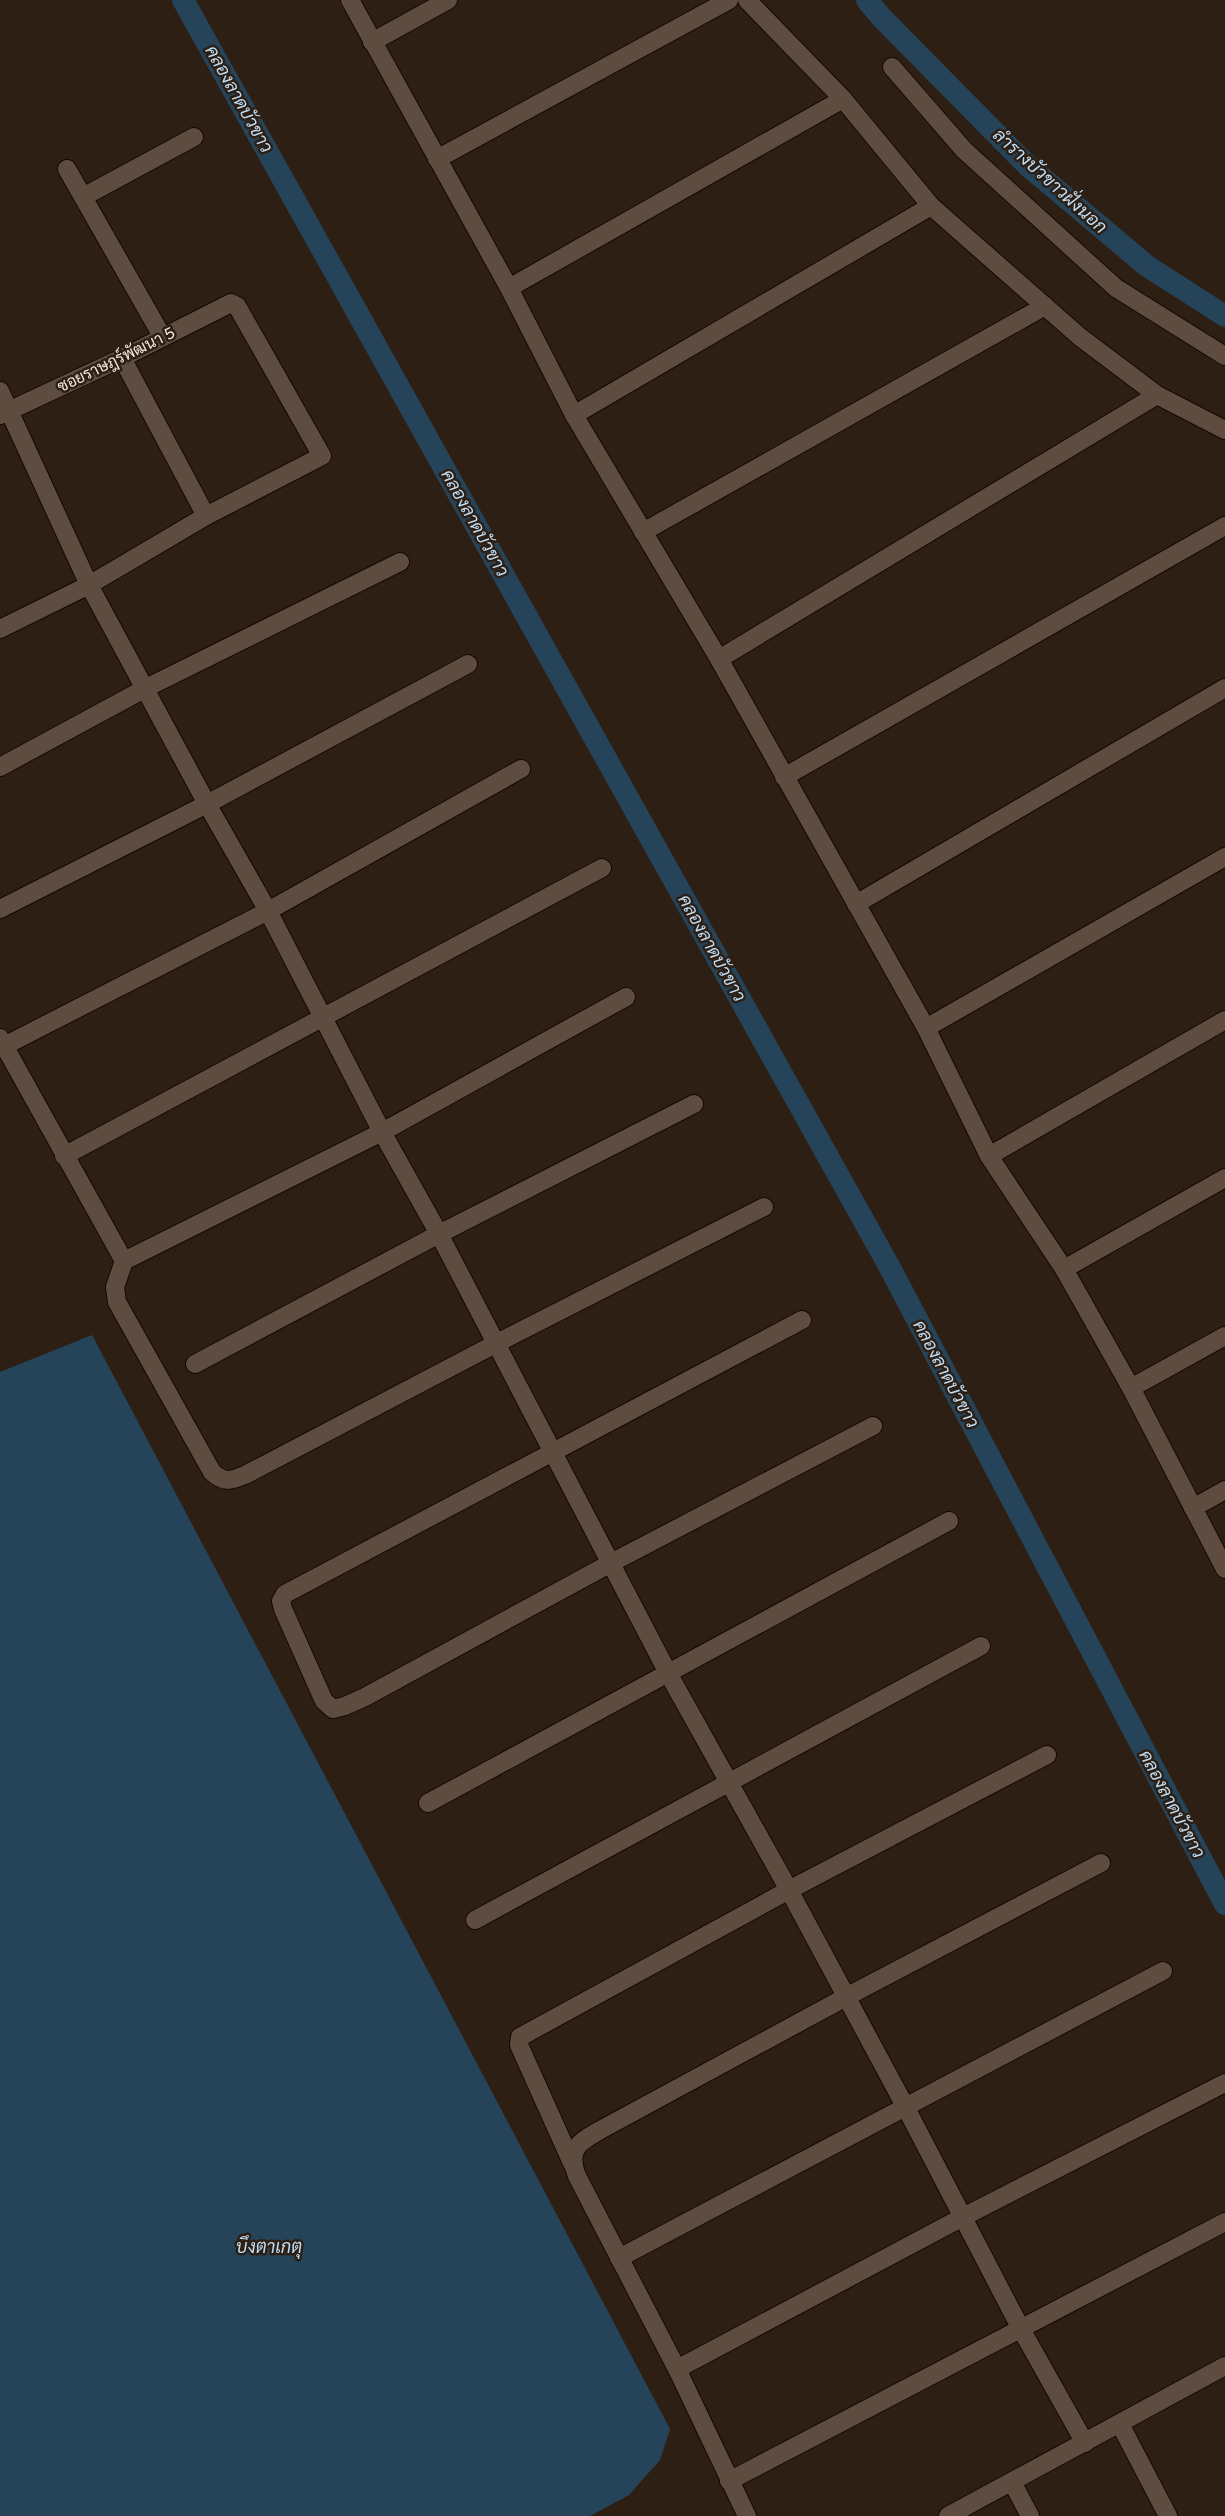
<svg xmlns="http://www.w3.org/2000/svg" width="1225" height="2516" viewBox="0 0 1225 2516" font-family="Overpass,Sarabun,sans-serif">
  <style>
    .water { fill: #264459 }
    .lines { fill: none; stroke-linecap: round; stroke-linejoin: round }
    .canal { stroke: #264459; stroke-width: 22 }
    .minor-casing { stroke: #160802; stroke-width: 20 }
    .minor { stroke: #5d4c3f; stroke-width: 18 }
    .labels { text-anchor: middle; stroke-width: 5; stroke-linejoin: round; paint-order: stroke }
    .street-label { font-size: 16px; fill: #f1e6df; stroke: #2e1f14 }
    .water-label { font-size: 18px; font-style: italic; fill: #bedef7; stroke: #2e1f14 }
  </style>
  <rect width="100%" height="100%" fill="#2e1f14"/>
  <polygon class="water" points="92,1335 670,2429 660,2460 629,2495 590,2516 0,2516 0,1372"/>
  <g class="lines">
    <g class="canal">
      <polyline points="183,0 889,1266 1225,1904"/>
      <polyline points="867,0 881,17 1027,165 1147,266 1225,316"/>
    </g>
    <g class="minor-casing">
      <g id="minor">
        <polyline points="350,0 509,288 574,415 719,659 926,1028 989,1156 1064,1269 1131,1388 1225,1569"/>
        <polyline points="747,0 843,99 931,206 1080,337 1157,395 1225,430"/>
        <polyline points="372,42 448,0"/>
        <polyline points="892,67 964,150 1116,288 1225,356"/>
        <polyline points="437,159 729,0"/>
        <polyline points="67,169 162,336"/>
        <polyline points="83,197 194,137"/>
        <polyline points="509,288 843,99"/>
        <polyline points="122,358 206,516"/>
        <polyline points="0,391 89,585 207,804 268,911 382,1132 439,1234 668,1673 789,1890 905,2106 1021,2329 1085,2443"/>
        <polyline points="0,415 122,358 231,303 237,306 322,456 206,516 89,585 0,629"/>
        <polyline points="574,415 931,206"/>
        <polyline points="643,532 1045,306"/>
        <polyline points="719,659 1157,395"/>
        <polyline points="0,767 146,688 400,562"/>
        <polyline points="784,777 1225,526"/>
        <polyline points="856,904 1225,688"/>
        <polyline points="0,909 207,804 468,664"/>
        <path d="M 626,997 L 382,1132 L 124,1261 L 115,1287 L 117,1302 L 212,1472 C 224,1483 230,1481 245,1475 L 497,1343 L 764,1207"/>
        <polyline points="926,1028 1225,857"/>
        <polyline points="0,1038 124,1261"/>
        <polyline points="4,1046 268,911 521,769"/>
        <polyline points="64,1156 602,868"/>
        <polyline points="989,1156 1225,1020"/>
        <polyline points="1064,1269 1225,1178"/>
        <polyline points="802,1320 285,1594 281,1601 283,1609 324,1701 333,1709 345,1706 365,1697 611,1563 873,1426"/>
        <polyline points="195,1364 439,1234 694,1104"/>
        <polyline points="1131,1388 1225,1336"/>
        <polyline points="1193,1508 1225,1490"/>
        <polyline points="428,1803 949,1521"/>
        <polyline points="475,1920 981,1646"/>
        <polyline points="572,2163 519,2045 520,2037 789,1890 1047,1755"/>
        <polyline points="619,2258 1163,1971"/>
        <polyline points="677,2369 963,2217 1225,2083"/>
        <polyline points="1120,2424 1168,2516"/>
        <polyline points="729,2481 1225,2222"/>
        <polyline points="1012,2482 1030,2516"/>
        <path d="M 747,2516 L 677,2369 L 577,2176 C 566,2147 581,2141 604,2128 L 846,1997 L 1101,1863"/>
        <polyline points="948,2516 1225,2366"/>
      </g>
    </g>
    <use href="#minor" class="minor"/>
  </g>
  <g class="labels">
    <g class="street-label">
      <text transform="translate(116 359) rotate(-26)" y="6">ซอยราษฎร์พัฒนา 5</text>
    </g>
    <g class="water-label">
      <text transform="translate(239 99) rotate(61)" y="6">คลองลาดบัวขาว</text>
      <text transform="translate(1050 181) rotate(42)" y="6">ลำรางบัวขาวฝั่งนอก</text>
      <text transform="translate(475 523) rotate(61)" y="6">คลองลาดบัวขาว</text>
      <text transform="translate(712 948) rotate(61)" y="6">คลองลาดบัวขาว</text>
      <text transform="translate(946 1374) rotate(62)" y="6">คลองลาดบัวขาว</text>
      <text transform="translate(1172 1804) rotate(62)" y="6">คลองลาดบัวขาว</text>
      <text x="269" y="2253">บึงตาเกตุ</text>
    </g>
  </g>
</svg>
